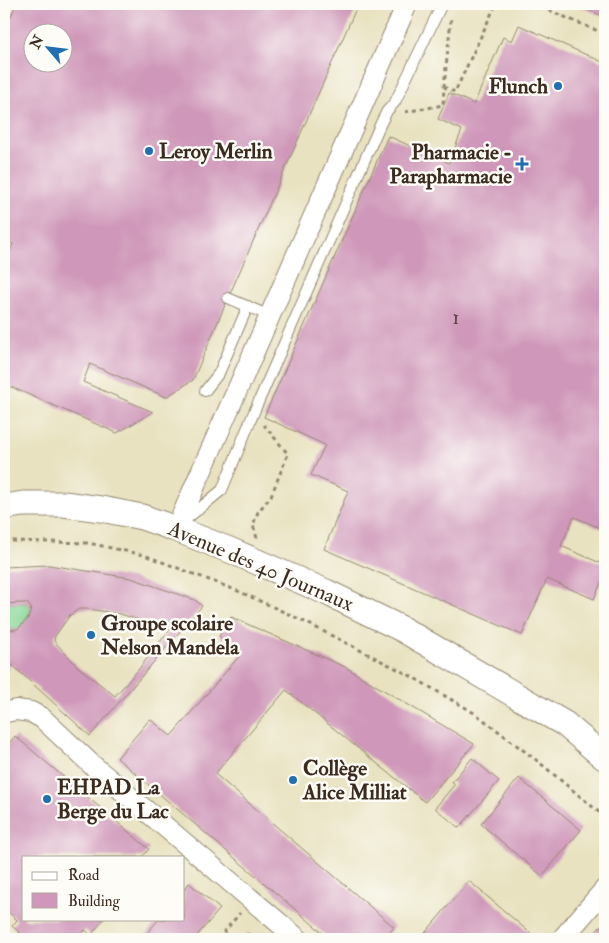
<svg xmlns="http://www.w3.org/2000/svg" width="609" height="943" viewBox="0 0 609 943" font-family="'IM FELL Double Pica',serif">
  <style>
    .green { fill: #86d696; stroke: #60805a }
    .building { fill: #cf97b9; fill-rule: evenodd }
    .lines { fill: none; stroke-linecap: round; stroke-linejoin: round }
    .service-casing { stroke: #92866f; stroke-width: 12 }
    .minor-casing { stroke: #92866f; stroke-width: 22 }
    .tertiary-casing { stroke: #92866f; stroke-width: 27 }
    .path { stroke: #92866f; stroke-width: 3; stroke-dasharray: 4 4; stroke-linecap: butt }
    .service { stroke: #fff; stroke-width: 10 }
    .minor { stroke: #fff; stroke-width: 20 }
    .tertiary { stroke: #fff; stroke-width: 25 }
    .poi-dot { fill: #1f6fb2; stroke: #fdfcf7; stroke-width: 2 }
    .labels { text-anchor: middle; stroke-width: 5; stroke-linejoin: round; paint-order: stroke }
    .number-label { font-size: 19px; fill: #604545 }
    .poi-label { font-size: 21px; font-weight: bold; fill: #3b2a1e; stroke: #fdfcf7; text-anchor: start }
    .street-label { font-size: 21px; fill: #3b2a1e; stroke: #fdfcf7 }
  </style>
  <rect width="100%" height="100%" fill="#fdfcf7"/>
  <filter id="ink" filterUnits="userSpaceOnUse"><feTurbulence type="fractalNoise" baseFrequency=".02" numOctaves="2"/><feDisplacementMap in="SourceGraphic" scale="10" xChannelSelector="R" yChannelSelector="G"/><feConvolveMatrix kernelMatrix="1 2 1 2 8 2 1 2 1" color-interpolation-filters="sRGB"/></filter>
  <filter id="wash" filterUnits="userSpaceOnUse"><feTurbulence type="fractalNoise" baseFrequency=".0096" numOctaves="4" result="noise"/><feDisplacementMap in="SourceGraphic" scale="20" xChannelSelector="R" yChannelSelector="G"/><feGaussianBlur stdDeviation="1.12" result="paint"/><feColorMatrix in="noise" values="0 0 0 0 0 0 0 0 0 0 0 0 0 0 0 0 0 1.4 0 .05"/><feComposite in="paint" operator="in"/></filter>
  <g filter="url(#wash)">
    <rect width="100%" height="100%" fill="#e8e2c0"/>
    <path class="green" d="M 20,603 L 27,603 L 31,608 C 30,615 24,625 17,629 C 13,630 8,629 4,629 L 4,604 Z"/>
    <g id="blocks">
      <g class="building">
        <path d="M 16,4 L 358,4 L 228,298 L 193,380 L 166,397 L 90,364 L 83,382 L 153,412 L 117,433 L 4,384 L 4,266 L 13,244 L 4,239 L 4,33 ZM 32,32 L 62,32 L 62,62 L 32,62 Z"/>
        <polygon points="574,4 605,4 605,17"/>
        <polygon points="519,25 605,63 605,530 574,517 561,546 605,565 605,574 594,599 547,579 522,635 324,549 348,491 311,475 325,445 264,417 388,136 449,163 462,130 438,119 449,93 474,104 503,37 512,41"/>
        <path d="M 49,565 L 131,578 L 195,600 L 202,606 L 90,736 L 11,664 L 4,673 L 4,629 L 15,630 L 19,628 L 28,618 L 30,613 L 31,608 L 27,603 L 20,603 L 4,604 L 4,567 ZM 79,609 L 88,609 L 120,614 L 170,629 L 138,670 L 115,696 L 77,666 L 54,641 L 55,636 L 70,615 Z"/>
        <polygon points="231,617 345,667 474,744 425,802 286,690 215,774 394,927 384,939 330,939 117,758 150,719 171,736 241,654 219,636"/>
        <polygon points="15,736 149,849 142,857 24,857 24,919 104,919 91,935 85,930 77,939 27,939 12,926 17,920 4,908 4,749"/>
        <polygon points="472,758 499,781 459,828 435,808 455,784 452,782"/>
        <polygon points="519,778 581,830 542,876 481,824"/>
        <polygon points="469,881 536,938 534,939 420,939"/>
        <polygon points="189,883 220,909 194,939 142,939 159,919 184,919 184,890"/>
        <polygon points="605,921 605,939 600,939 595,933"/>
        <polygon points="248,933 255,939 242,939"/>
      </g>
    </g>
  </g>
  <g filter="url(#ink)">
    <use href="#blocks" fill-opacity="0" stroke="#92866f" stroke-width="1"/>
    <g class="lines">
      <g class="service-casing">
        <g id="service">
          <polyline points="228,298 270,316"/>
          <polyline points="205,391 219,373 248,306"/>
          <polyline points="184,521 222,490 254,412 380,125 387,111 395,102 442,4"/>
        </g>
      </g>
      <g class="minor-casing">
        <g id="minor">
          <polyline points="176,529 407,4"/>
          <polyline points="4,713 6,712 16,710 31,712 42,718 91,764 298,939"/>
          <polyline points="562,939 605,889"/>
        </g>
      </g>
      <g class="tertiary-casing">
        <polyline id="tertiary" points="4,507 23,504 64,504 101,509 142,517 176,529 232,551 326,592 402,629 565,724 605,758"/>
      </g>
      <g class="path">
        <polyline points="534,4 605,34"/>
        <polyline points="444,87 451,19"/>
        <polyline points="405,112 443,105 444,87 455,92 496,4"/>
        <polyline points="257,538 253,525 258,512 271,496 288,454 264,425"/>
        <polyline points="4,542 12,541 88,543 144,555 238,591 297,618 409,675 476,714 540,763 605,817"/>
        <polyline points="218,939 240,913"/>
      </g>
      <use href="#service" class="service"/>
      <use href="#minor" class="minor"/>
      <use href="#tertiary" class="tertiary"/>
    </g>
  </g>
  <g class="poi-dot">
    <circle cx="558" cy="86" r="5"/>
    <circle cx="149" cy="151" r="5"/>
    <path d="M519.5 156.5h5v5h5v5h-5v5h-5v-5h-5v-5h5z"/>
    <circle cx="91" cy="635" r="5"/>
    <circle cx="293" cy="780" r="5"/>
    <circle cx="47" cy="799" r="5"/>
  </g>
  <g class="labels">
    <g class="number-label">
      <text x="456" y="324">1</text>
    </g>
    <g class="poi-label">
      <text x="548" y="93" text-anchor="end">Flunch</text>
      <text x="159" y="158">Leroy Merlin</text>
      <text x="512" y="159" text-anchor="end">Pharmacie -<tspan x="512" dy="24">Parapharmacie</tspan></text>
      <text x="101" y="630">Groupe scolaire<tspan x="101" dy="24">Nelson Mandela</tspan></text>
      <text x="303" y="775">Collège<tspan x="303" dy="24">Alice Milliat</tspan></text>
      <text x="57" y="794">EHPAD La<tspan x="57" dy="24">Berge du Lac</tspan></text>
    </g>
    <g class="street-label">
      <text transform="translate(261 566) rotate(23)" y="7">Avenue des 40 Journaux</text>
    </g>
  </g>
  <rect width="609" height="943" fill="none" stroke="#fdfcf7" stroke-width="20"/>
  <rect x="22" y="856" width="162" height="65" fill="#fdfcf7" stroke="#afa8a0"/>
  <rect x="32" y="872" width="25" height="8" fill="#ffffff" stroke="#afa8a0"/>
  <text x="68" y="880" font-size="15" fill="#3b2a1e">Road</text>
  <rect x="32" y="893" width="25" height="15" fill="#cf97b9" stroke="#afa8a0"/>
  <text x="68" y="906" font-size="15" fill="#3b2a1e">Building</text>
  <g transform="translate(48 48) rotate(298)"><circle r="24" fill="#fdfcf7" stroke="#afa8a0"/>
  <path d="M0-4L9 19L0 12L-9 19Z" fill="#1f6fb2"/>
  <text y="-8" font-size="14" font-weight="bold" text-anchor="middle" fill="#3b2a1e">N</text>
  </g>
</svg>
